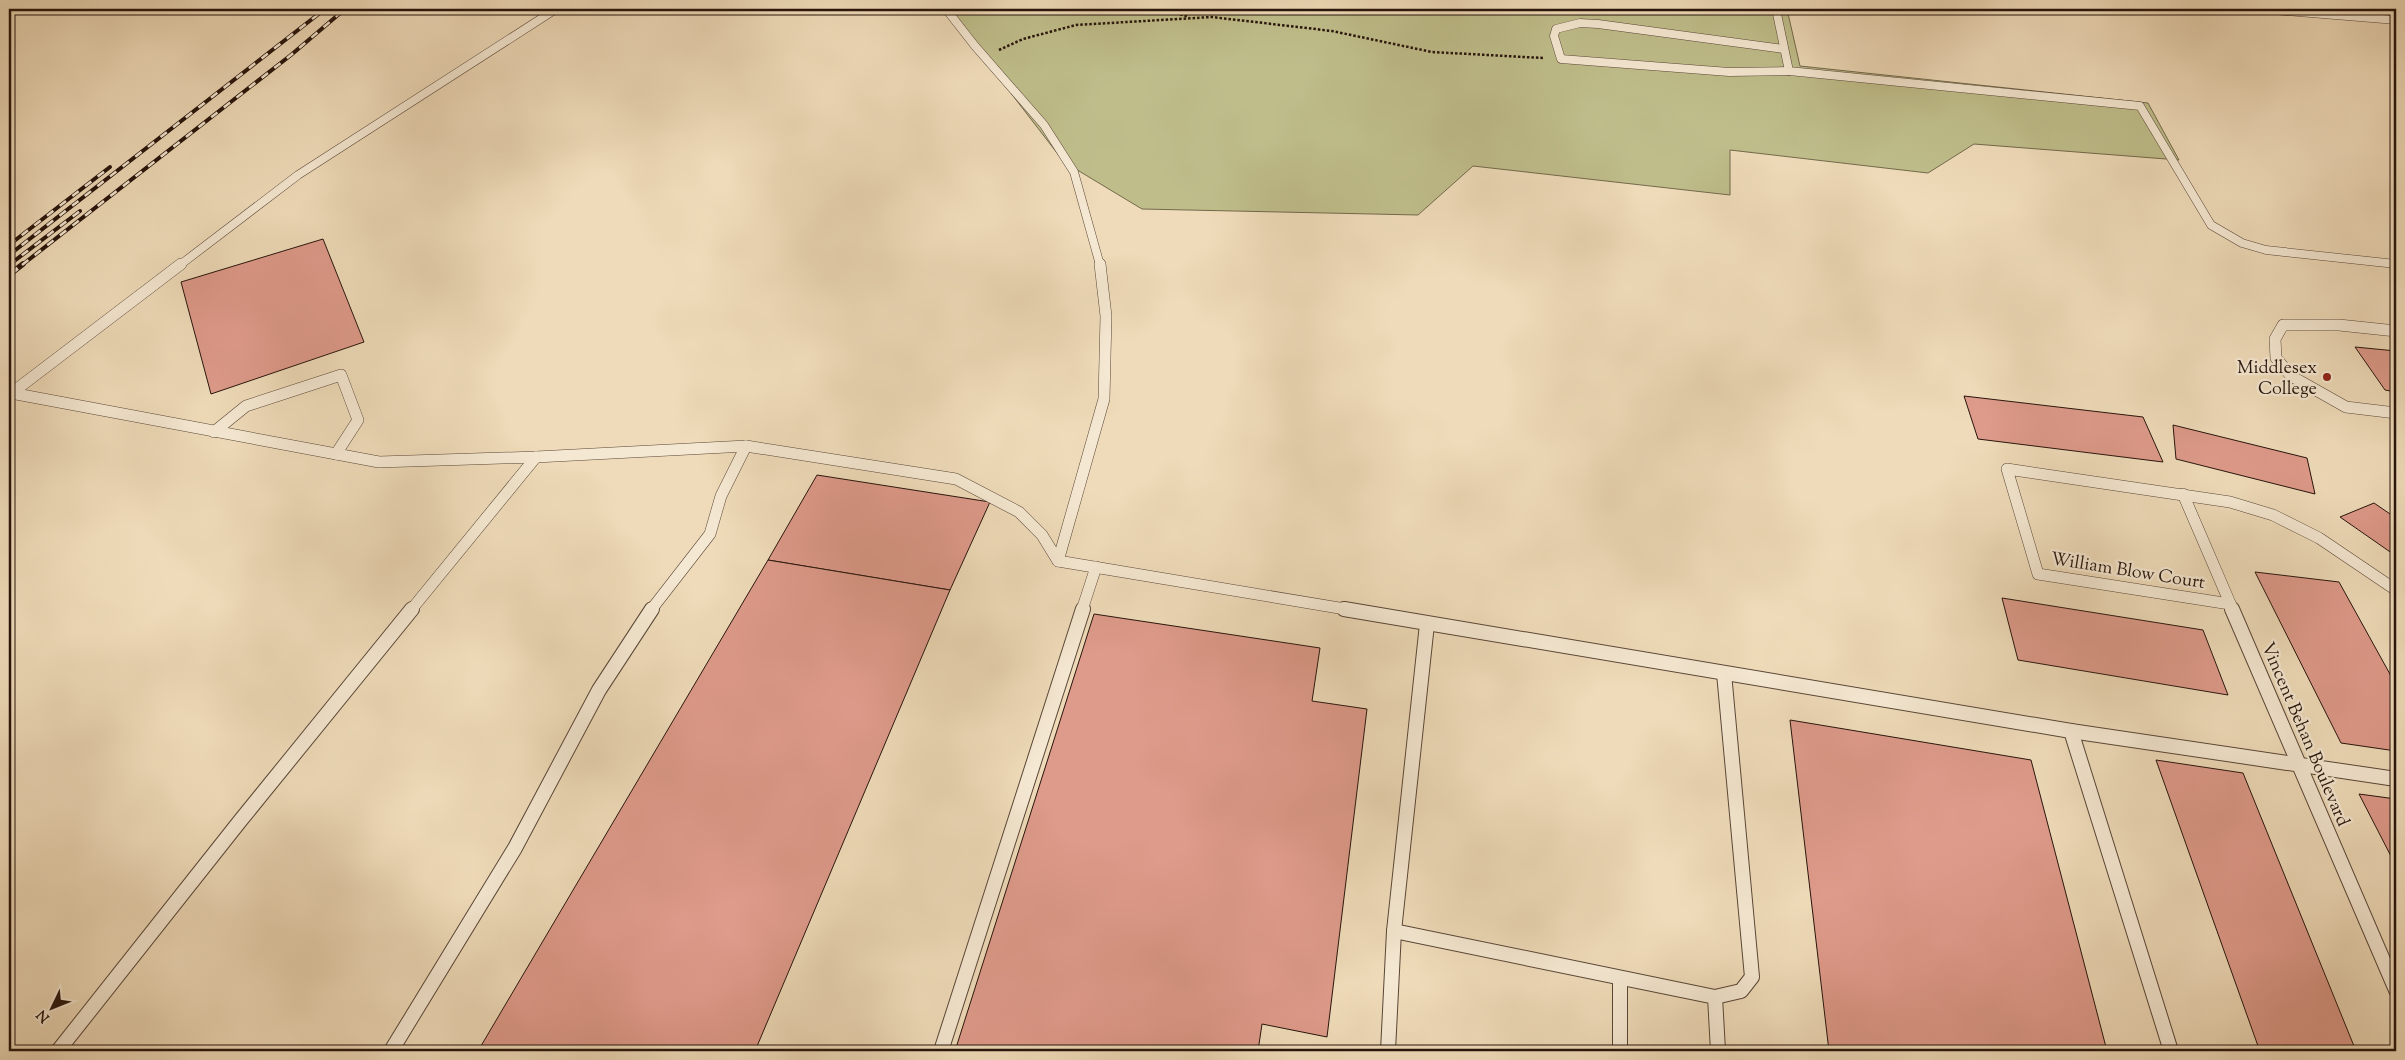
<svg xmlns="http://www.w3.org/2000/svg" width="2405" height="1060" viewBox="0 0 2405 1060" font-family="'Sorts Mill Goudy',serif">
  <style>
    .green { fill: #bfbe8b; stroke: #73694c }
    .building { fill: #de9a8a; stroke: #27140c }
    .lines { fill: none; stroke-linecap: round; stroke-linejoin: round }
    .lane-far2-casing { stroke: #594637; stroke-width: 9 }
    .lane-far1-casing { stroke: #594637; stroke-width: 12 }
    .lane-casing { stroke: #594637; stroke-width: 16 }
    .path { stroke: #27140c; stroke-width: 2.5; stroke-dasharray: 2.5 2; stroke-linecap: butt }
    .lane-far2 { stroke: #f5e8d2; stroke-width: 8 }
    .lane-far1 { stroke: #f5e8d2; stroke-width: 11 }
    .lane { stroke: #f5e8d2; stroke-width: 14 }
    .rail-far1-casing { stroke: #27140c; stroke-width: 4 }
    .rail-casing { stroke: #27140c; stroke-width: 5.5 }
    .rail-far1 { stroke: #f5e8d2; stroke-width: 2.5; stroke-dasharray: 8; stroke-linecap: butt }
    .rail { stroke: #f5e8d2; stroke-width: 4; stroke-dasharray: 11; stroke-linecap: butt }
    .poi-dot { fill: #8f2418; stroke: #f5e8d2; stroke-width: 2 }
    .labels { text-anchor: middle; stroke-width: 4.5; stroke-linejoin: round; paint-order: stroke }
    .poi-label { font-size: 18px; fill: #27140c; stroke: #f5e8d2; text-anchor: end }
    .street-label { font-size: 18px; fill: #27140c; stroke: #f5e8d2 }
  </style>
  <rect width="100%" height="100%" fill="#efdbb9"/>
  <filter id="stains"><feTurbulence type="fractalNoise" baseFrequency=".004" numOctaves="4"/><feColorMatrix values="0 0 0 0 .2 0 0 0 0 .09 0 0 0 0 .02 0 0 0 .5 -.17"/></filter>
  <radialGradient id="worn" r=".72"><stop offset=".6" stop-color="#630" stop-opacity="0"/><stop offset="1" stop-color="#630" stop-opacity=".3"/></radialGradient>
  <polygon class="green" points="946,9 1787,9 1800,66 2148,103 2179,160 1974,144 1928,173 1730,150 1730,195 1473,166 1418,215 1142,209 1064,162"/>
  <g class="building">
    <polygon points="323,239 364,342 211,394 181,282"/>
    <polygon points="2355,347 2396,351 2396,392 2385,390"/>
    <polygon points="1964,396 2143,417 2163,462 1978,439"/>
    <polygon points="2173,425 2307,458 2315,494 2176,459"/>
    <polygon points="817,475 990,502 950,590 768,560"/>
    <polygon points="2374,503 2396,518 2396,556 2340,517"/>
    <polygon points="768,560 950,590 755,1051 478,1051"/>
    <polygon points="2255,572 2339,582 2396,685 2396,751 2341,743"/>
    <polygon points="2002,598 2203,630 2228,695 2018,660"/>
    <polygon points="1094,614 1320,648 1312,701 1367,709 1327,1037 1262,1024 1258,1051 955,1051"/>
    <polygon points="1790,720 2031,760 2107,1051 1829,1051"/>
    <polygon points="2156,760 2243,773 2356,1051 2289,1051 2258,1046"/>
    <polygon points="2359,794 2396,799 2396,866"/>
  </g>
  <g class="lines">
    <g class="lane-far2-casing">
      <g id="lane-far2">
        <polyline points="946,9 975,46 1044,125 1074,172 1100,265"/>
        <polyline points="1776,9 1789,71 2140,106 2211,225 2242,243 2266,250 2396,264"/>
        <polyline points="2260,9 2396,20"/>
        <polyline points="1784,49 1598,24 1580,23 1556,29 1554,36 1561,59 1729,72 1789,71"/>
        <polyline points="180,265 298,175 556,9"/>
      </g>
    </g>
    <g class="lane-far1-casing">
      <g id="lane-far1">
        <polyline points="2396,331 2339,325 2283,325 2275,339 2276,358 2291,376 2346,407 2396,413"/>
        <polyline points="11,393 379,462 536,457 746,446 956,479 1019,512 1042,535 1058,561 1351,610"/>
        <polyline points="9,395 181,264"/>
        <polyline points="214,432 246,406 341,375 358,420 336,454"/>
        <polyline points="2183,494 2233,610"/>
        <polyline points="1058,561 1104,399 1106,316 1100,264"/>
        <polyline points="2230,604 2038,574 2007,469 2230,502 2273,515 2319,538 2396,590"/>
        <polyline points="411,610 536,457"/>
        <polyline points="651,610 710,534 721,496 746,446"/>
        <polyline points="1082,610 1096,567"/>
      </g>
    </g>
    <g class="lane-casing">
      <g id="lane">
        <polyline points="1344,609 2071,731 2171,1051"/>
        <polyline points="2232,609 2396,990"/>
        <polyline points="2071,731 2396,779"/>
        <polyline points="1394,931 1715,997 1718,1051"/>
        <polyline points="1620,978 1620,1051"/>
        <polyline points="1715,997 1741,991 1752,977 1724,673"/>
        <polyline points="58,1051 240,821 412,609"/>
        <polyline points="391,1051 515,848 599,690 652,609"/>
        <polyline points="941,1051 1083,609"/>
        <polyline points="1388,1051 1394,931 1427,624"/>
      </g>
    </g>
    <g class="path">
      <polyline points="1163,9 1189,17"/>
      <polyline points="999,50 1023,39 1076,25 1212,17 1332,31 1432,52 1543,58"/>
    </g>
    <use href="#lane-far2" class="lane-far2"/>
    <use href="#lane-far1" class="lane-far1"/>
    <use href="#lane" class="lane"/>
    <g class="rail-far1-casing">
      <g id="rail-far1">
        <polyline points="9,245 110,167"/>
        <polyline points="9,255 325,9"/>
        <polyline points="9,265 80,211"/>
        <polyline points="22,265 291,55 345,9"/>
      </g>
    </g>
    <g class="rail-casing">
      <g id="rail">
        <polyline points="9,265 11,264"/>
        <polyline points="9,275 23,264"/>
      </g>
    </g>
    <use href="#rail-far1" class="rail-far1"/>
    <use href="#rail" class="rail"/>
  </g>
  <circle class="poi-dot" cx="2327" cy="377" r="5"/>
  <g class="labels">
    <g class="poi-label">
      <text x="2317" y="373">Middlesex<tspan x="2317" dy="21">College</tspan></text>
    </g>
    <g class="street-label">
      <text transform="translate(2128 570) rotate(9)" y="6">William Blow Court</text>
      <text transform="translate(2306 734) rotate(67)" y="6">Vincent Behan Boulevard</text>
    </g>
  </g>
  <rect width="2405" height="1060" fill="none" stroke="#efdbb9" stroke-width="30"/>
  <rect x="10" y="10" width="2385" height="1040" fill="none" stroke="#27140c" stroke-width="2.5"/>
  <rect x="15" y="15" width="2375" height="1030" fill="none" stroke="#27140c"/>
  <g transform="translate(52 1008) rotate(227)" stroke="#f5e8d2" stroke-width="4" paint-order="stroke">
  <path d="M0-4L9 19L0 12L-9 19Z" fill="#27140c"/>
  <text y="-8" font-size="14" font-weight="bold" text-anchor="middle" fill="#27140c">N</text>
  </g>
  <rect width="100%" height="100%" filter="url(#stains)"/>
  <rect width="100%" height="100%" fill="url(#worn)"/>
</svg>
